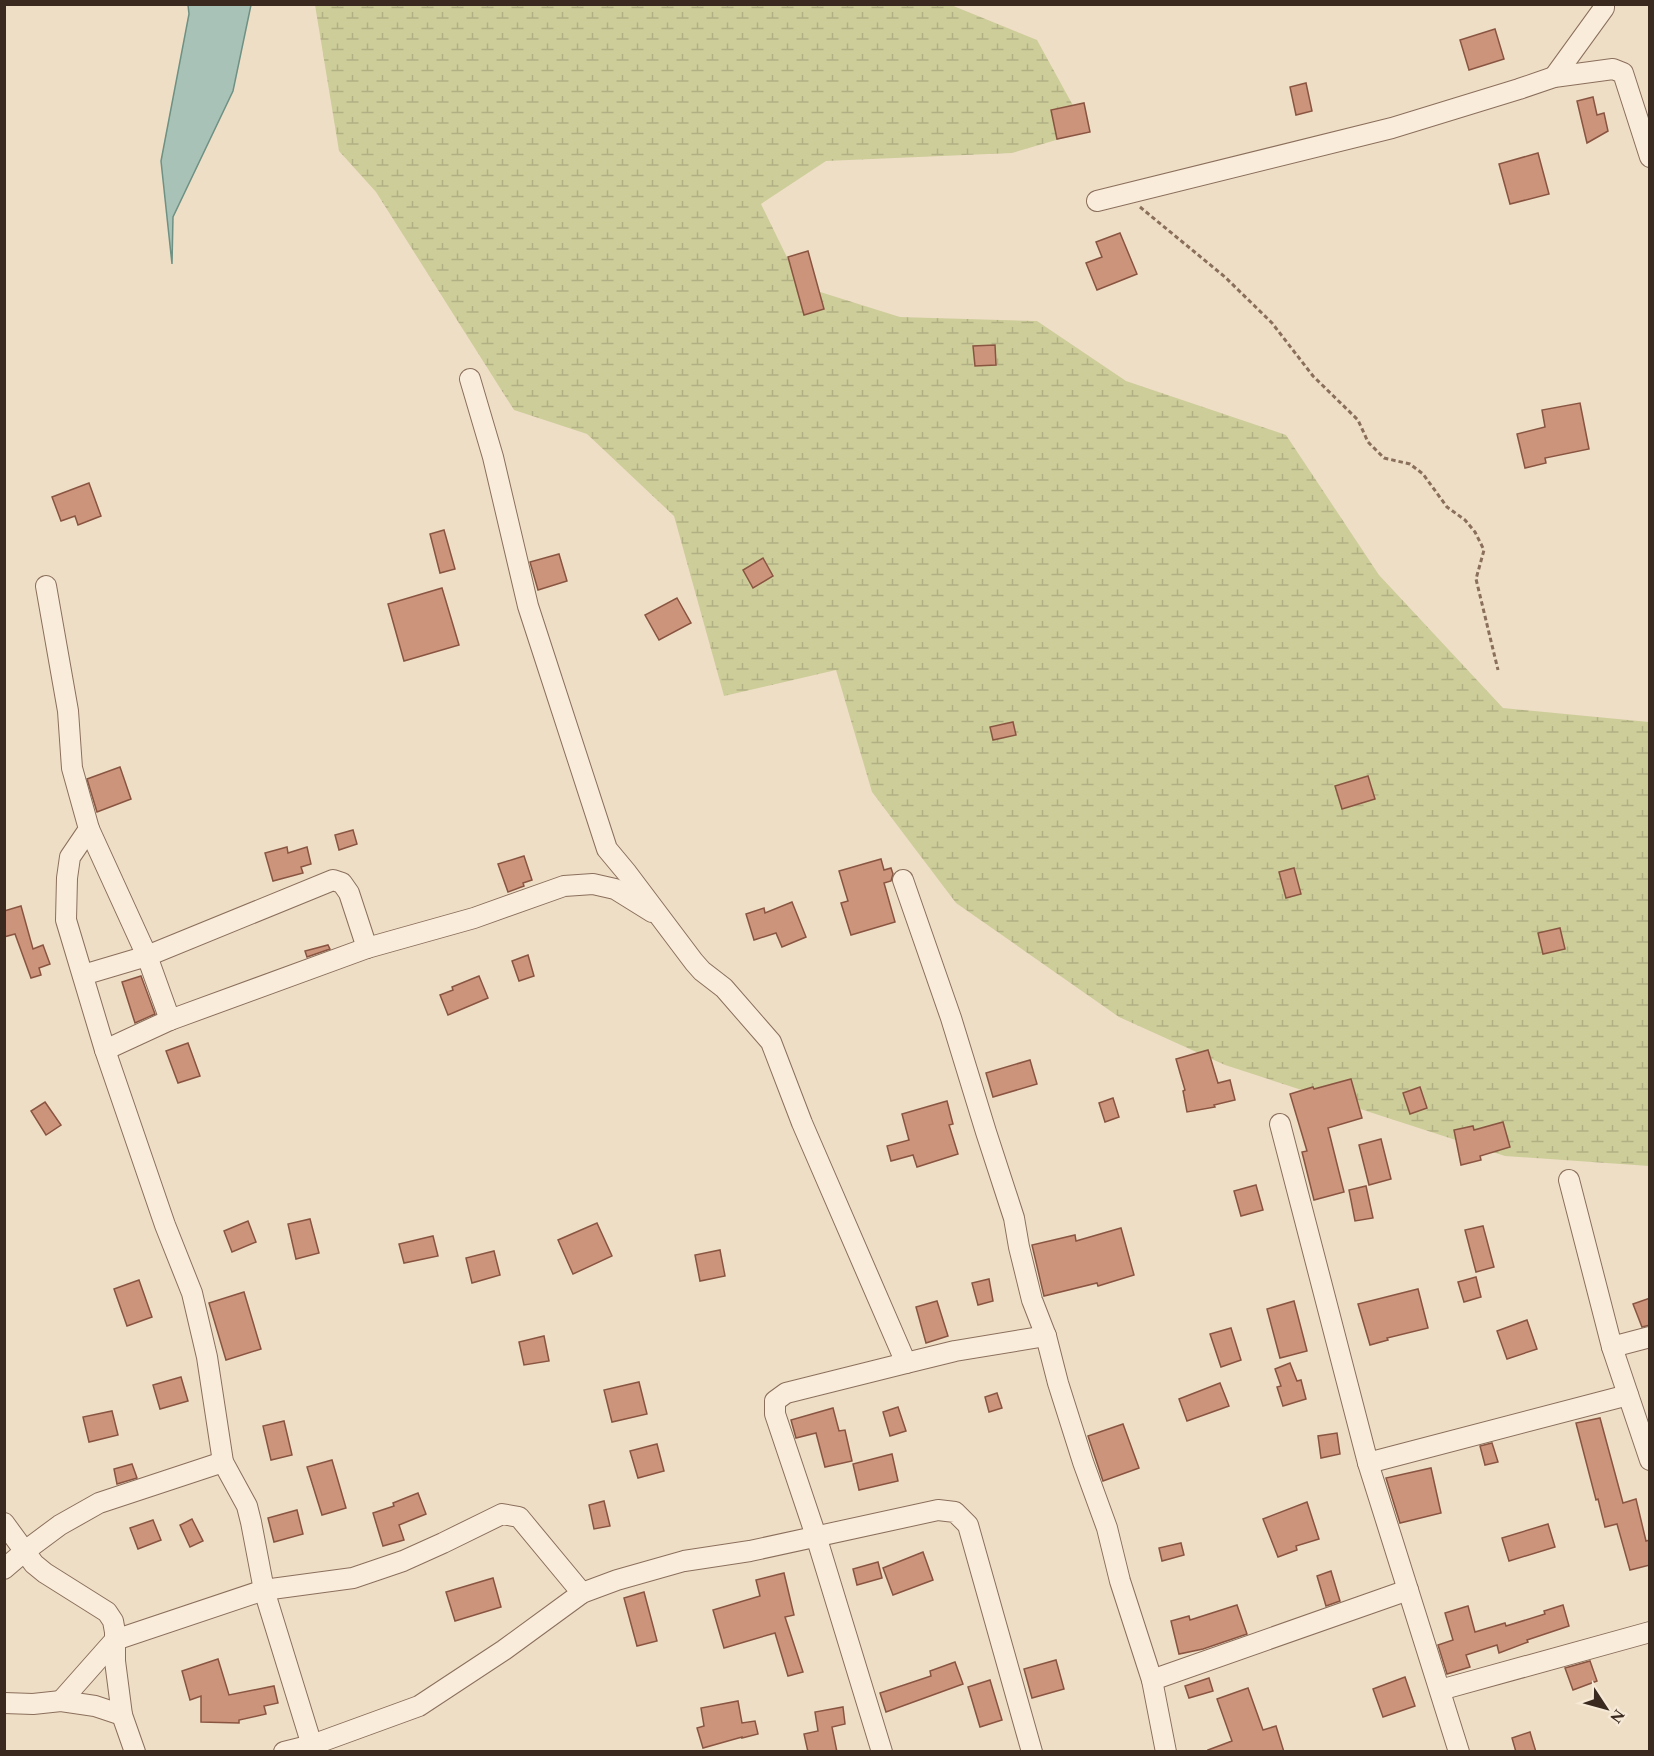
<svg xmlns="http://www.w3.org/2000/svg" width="1654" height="1756" viewBox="0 0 1654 1756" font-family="Spectral,serif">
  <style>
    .wetland { fill: url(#wetland-marsh) }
    .water { fill: #a8c2b7; stroke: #6e9184; stroke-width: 1.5 }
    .building { fill: #cd947c; stroke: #895541; stroke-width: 1.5 }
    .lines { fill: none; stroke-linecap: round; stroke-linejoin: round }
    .street-casing { stroke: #8a6f5c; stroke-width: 22 }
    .path { stroke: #8a6f5c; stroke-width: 3; stroke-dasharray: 4.5 3; stroke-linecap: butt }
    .street { stroke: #f9ecda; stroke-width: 20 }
  </style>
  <defs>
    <pattern id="wetland-marsh" width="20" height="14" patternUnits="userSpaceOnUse" patternTransform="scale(1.5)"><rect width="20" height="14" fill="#cdcd9a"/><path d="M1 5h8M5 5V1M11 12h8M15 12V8" fill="none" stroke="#b1b084"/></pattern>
  </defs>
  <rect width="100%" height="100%" fill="#efdec6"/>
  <polygon class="wetland" points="315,5 951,5 1037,40 1087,131 1012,153 826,161 761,204 801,286 900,317 1037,321 1126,381 1286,435 1379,575 1503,708 1649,722 1649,1166 1505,1156 1225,1065 1119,1017 956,903 872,792 836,670 724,696 674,516 587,434 514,410 376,192 339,151"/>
  <polygon class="water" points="188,5 251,5 233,91 173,217 172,264 161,161 189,14"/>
  <g class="building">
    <polygon points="1495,29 1504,59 1469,70 1460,40"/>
    <polygon points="1306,83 1312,111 1296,115 1290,87"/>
    <polygon points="1593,97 1597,115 1604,113 1608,131 1587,143 1577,101"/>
    <polygon points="1084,103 1090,132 1057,139 1051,110"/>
    <polygon points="1538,153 1549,194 1510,204 1499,164"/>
    <polygon points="1120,233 1137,274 1097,290 1086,263 1102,257 1096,242"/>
    <polygon points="808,251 824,309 804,315 788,257"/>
    <polygon points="995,345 996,365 975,366 973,346"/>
    <polygon points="1580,403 1589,449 1545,458 1546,463 1525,468 1517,434 1545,427 1542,410"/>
    <polygon points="89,483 101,516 78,525 75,516 61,521 52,497"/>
    <polygon points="444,530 455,569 440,573 430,534"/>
    <polygon points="559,554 567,581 538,590 530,562"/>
    <polygon points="763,558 773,576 753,588 743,570"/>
    <polygon points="442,588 459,645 404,661 388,604"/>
    <polygon points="677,598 691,623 659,640 645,615"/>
    <polygon points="1013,722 1016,735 993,740 990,727"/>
    <polygon points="120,767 131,799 97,812 87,779"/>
    <polygon points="1368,776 1375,799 1342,809 1335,786"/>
    <polygon points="353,830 357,844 339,850 335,835"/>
    <polygon points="287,847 288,853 307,847 311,864 301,867 303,873 273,881 265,853"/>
    <polygon points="524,856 532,880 523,883 524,886 508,892 498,864"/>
    <polygon points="881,859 884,870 891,868 893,874 891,881 884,883 895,922 851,935 841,903 848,901 839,871"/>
    <polygon points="1294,868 1301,894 1286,898 1279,872"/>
    <polygon points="792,902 806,937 782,947 776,933 754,940 746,914 764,908 765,913"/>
    <polygon points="21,906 33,949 43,945 50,964 39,968 41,975 31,978 15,934 4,937 4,911"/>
    <polygon points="1560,928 1565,949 1543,954 1538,933"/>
    <polygon points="328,945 330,949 307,957 305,951"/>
    <polygon points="528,955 534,976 519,981 512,961"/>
    <polygon points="141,976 155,1014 135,1023 122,982"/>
    <polygon points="479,976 488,998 448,1015 440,995 453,990 452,987"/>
    <polygon points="188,1043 200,1076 178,1083 166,1051"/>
    <polygon points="1208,1050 1218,1083 1230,1080 1235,1100 1214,1105 1215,1107 1187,1112 1183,1091 1185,1090 1176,1059"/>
    <polygon points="1030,1060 1037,1084 993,1097 986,1073"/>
    <polygon points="1351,1079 1362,1118 1328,1128 1344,1192 1314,1200 1302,1152 1307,1151 1290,1094 1313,1087 1314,1089"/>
    <polygon points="1420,1087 1427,1108 1410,1114 1403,1093"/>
    <polygon points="1113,1098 1119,1117 1105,1122 1099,1103"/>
    <polygon points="947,1101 953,1124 949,1125 958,1154 917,1167 913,1155 891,1161 887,1146 909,1140 902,1114"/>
    <polygon points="45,1102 61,1125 46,1135 31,1111"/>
    <polygon points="1503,1122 1510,1147 1480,1156 1481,1160 1461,1165 1454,1130 1473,1126 1474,1130"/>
    <polygon points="1381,1139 1391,1179 1369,1185 1359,1145"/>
    <polygon points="1256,1185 1263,1210 1241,1216 1234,1191"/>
    <polygon points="1366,1186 1373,1218 1355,1221 1349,1190"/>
    <polygon points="310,1219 319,1253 296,1259 288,1224"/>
    <polygon points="248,1221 256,1242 232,1252 224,1231"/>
    <polygon points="597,1223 612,1256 573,1274 558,1240"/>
    <polygon points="1483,1226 1494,1267 1476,1272 1465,1230"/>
    <polygon points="1121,1228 1134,1275 1098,1286 1097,1283 1044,1296 1032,1245 1075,1235 1076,1241"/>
    <polygon points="433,1236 438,1256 404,1263 399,1244"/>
    <polygon points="720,1250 725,1276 700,1281 695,1255"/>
    <polygon points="494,1251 500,1275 472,1283 466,1258"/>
    <polygon points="1476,1277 1481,1297 1464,1302 1458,1282"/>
    <polygon points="989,1279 993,1301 978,1305 972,1283"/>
    <polygon points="139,1280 152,1317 127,1326 114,1289"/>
    <polygon points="1418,1289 1428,1328 1387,1338 1388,1340 1370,1345 1358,1304"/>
    <polygon points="244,1292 261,1349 226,1360 209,1303"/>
    <polygon points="1650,1298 1650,1325 1642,1327 1633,1304"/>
    <polygon points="937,1301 948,1336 926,1343 916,1307"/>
    <polygon points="1294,1301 1307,1351 1280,1358 1267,1309"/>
    <polygon points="1527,1320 1537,1349 1507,1359 1497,1331"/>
    <polygon points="1231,1328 1241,1360 1221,1367 1210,1334"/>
    <polygon points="544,1336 549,1361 524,1365 519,1342"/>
    <polygon points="1290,1363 1297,1381 1301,1380 1306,1399 1283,1406 1277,1387 1281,1386 1275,1369"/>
    <polygon points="181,1377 188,1401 160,1409 153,1385"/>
    <polygon points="639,1382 647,1414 612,1422 604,1390"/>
    <polygon points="1220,1383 1229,1406 1187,1421 1179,1399"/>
    <polygon points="997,1393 1002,1408 989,1412 985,1397"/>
    <polygon points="898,1407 906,1431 890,1436 883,1412"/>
    <polygon points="833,1408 839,1431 845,1430 852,1461 825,1467 816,1433 796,1438 791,1420"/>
    <polygon points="112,1411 118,1435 89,1442 83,1417"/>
    <polygon points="1600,1418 1623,1503 1636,1499 1646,1541 1650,1540 1650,1565 1630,1570 1617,1524 1605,1527 1598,1499 1596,1500 1576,1423"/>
    <polygon points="284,1421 292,1455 271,1460 263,1426"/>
    <polygon points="1123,1424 1139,1468 1103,1481 1088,1436"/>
    <polygon points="1337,1433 1340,1454 1321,1458 1318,1436"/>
    <polygon points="1492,1443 1498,1462 1485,1465 1480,1446"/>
    <polygon points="657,1444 664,1471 638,1478 630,1451"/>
    <polygon points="892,1454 898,1481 859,1490 853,1464"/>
    <polygon points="332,1460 346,1508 322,1515 307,1467"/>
    <polygon points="132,1464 137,1478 117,1484 114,1469"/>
    <polygon points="1431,1468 1441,1513 1400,1523 1386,1478"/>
    <polygon points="418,1493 426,1514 399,1525 404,1540 383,1546 373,1513 394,1506 393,1503"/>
    <polygon points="604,1501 610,1526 594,1529 589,1505"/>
    <polygon points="1307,1502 1319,1539 1296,1546 1297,1550 1278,1557 1263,1519"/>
    <polygon points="297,1510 303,1534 274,1542 268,1518"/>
    <polygon points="192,1519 203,1541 190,1547 180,1525"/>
    <polygon points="153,1520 161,1540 138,1549 130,1528"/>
    <polygon points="1548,1524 1555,1547 1509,1561 1502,1538"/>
    <polygon points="1181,1543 1184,1555 1162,1561 1159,1548"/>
    <polygon points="923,1552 933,1580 893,1595 883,1568"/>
    <polygon points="878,1562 882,1578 857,1585 853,1569"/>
    <polygon points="1331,1571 1340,1601 1326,1606 1317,1576"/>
    <polygon points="784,1573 794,1615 785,1617 803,1672 788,1676 775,1633 724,1648 713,1610 760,1596 756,1580"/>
    <polygon points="493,1578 501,1607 455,1621 446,1592"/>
    <polygon points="644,1592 657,1641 637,1646 624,1598"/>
    <polygon points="1237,1605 1247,1634 1203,1649 1179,1654 1171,1621 1189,1616 1190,1620"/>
    <polygon points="1563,1605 1569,1626 1527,1640 1528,1642 1499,1653 1497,1645 1466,1655 1470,1667 1447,1674 1438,1645 1453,1640 1445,1613 1468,1606 1475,1632 1505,1623 1506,1626 1545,1614 1544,1611"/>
    <polygon points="218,1659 229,1695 274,1686 278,1703 264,1706 266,1714 239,1720 239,1723 201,1722 201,1696 190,1700 182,1671"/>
    <polygon points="1056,1660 1064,1689 1032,1698 1024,1669"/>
    <polygon points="1590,1661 1597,1681 1573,1690 1565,1668"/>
    <polygon points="955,1662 963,1684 886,1712 880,1693 931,1676 930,1671"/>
    <polygon points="1405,1677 1415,1706 1383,1717 1373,1689"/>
    <polygon points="1209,1678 1213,1691 1189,1698 1185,1686"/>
    <polygon points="990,1680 1002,1720 980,1727 968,1687"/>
    <polygon points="1248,1688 1263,1730 1276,1726 1284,1752 1209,1752 1208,1750 1232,1741 1217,1699"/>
    <polygon points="738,1701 742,1723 755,1721 758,1734 742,1738 742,1737 703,1748 697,1728 704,1726 701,1708"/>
    <polygon points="843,1707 845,1724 832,1727 837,1752 808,1752 804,1734 818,1731 815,1712"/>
    <polygon points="1530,1732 1536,1752 1516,1752 1512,1738"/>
  </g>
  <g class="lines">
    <g class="street-casing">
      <g id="street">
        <polyline points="1554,77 1604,8 1604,4"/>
        <polyline points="1097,201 1392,128 1519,89 1554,77 1613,69 1623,73 1650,157"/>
        <polyline points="470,379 493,457 528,606 607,849 627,873 694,962 702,971 724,988 771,1042 802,1123 906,1363 955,1351 1046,1336"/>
        <polyline points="46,586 68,711 72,768 89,829 70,857 67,878 66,920 105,1050 165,1225 192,1293 207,1357 223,1462 247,1506 251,1522 264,1590 314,1752"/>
        <polyline points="89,829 147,956 170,1020"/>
        <polyline points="903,880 951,1018 986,1132 1014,1218 1019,1247 1032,1300 1046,1336 1058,1383 1083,1462 1107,1528 1120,1581 1152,1680 1166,1752"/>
        <polyline points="83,975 147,956 333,880 342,883 349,893 367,948"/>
        <polyline points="105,1050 170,1020 367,948 474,918 564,886 593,884 615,889 652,912"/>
        <polyline points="1280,1124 1368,1463 1459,1752"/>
        <polyline points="1569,1180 1612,1347 1650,1460"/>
        <polyline points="1612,1347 1650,1337"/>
        <polyline points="1368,1463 1628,1395"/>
        <polyline points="4,1523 34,1564 45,1573 107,1612 113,1621 115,1632 115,1661 122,1715 135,1752"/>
        <polyline points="4,1569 25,1551 60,1525 99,1503 223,1462"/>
        <polyline points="1152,1680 1408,1590"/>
        <polyline points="1440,1690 1650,1632"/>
        <polyline points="61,1701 115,1640 264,1590 353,1578 403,1561 443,1543 502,1514 519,1517 582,1593"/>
        <polyline points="4,1703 33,1704 61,1701 95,1706 122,1715"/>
        <polyline points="284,1752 312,1745 419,1706 504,1650 582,1593 617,1580 684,1561 750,1551 938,1510 955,1512 968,1525 1032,1752"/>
        <polyline points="882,1752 816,1536 775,1414 775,1401 786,1393 906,1363"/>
      </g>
    </g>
    <polyline class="path" points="1140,207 1225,277 1272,323 1313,376 1358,420 1368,442 1384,458 1410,464 1423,474 1447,507 1465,520 1475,532 1484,550 1476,579 1498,670"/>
    <use href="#street" class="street"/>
  </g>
  <rect width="1654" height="1756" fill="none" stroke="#3a291f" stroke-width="12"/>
  <g transform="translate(1606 1708) rotate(126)" stroke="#f6e9d6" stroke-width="4.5" paint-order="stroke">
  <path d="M0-4.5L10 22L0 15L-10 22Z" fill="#3a291f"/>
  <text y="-9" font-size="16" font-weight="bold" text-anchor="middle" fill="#3a291f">N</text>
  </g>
</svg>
